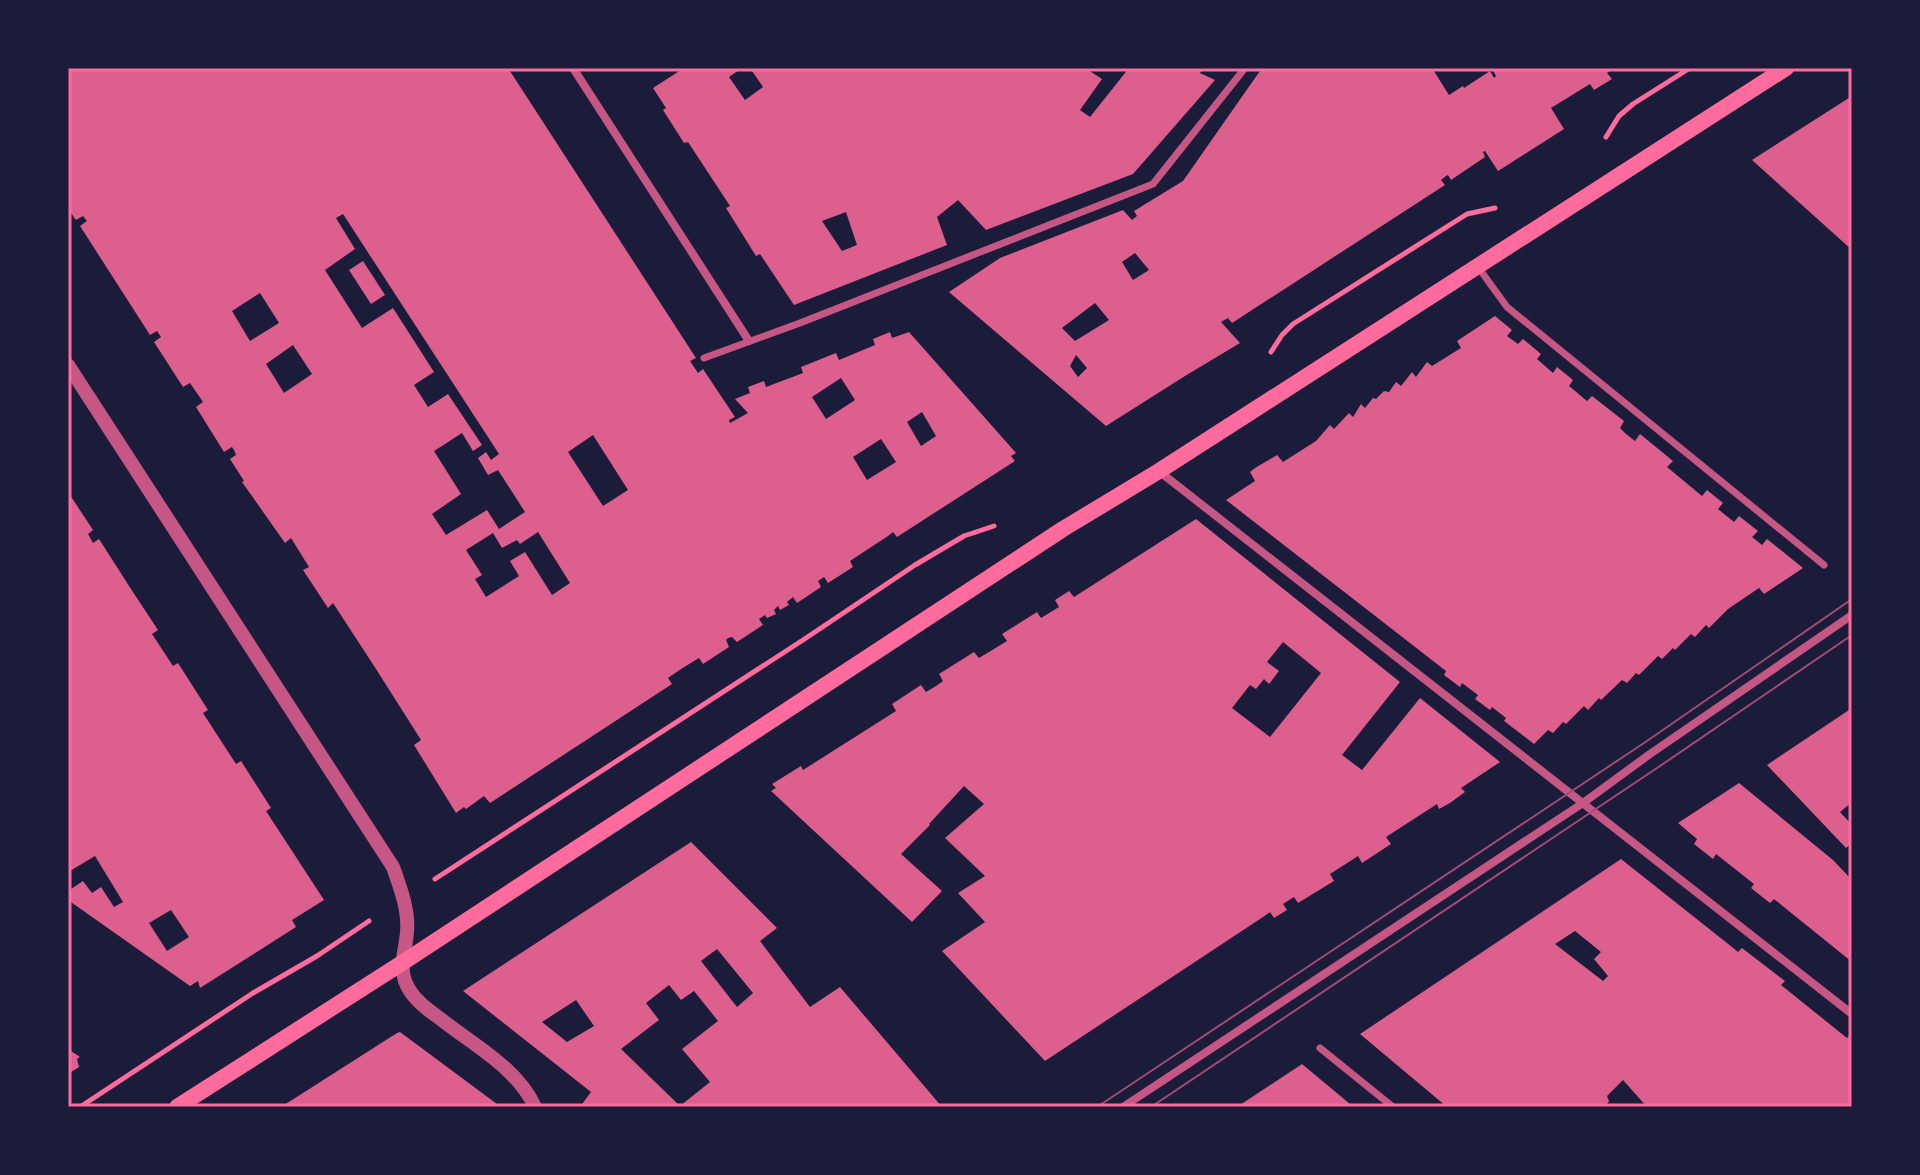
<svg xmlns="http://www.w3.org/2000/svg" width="1920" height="1175" viewBox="0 0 1920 1175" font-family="'Public Sans',sans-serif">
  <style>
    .building { fill: #dd5f8e; fill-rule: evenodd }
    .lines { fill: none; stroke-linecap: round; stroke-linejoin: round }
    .path { stroke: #ff6b9d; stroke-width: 5 }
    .pedestrian { stroke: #c65784; stroke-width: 7 }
    .minor { stroke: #c65784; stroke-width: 8 }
    .tertiary { stroke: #c65784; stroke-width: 14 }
    .secondary { stroke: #ff6b9d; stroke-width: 16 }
    .tram { stroke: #a44b75; stroke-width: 2 }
    .neatline { fill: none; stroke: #ff6b9d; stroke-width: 3 }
  </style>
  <rect width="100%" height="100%" fill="#1b1b3a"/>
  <g class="building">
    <path d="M 68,68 L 508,68 L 696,358 L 690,361 L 698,373 L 703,369 L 735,417 L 729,420 L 730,423 L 748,413 L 735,399 L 750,393 L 748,387 L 764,381 L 766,387 L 803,373 L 801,367 L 836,353 L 839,360 L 875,345 L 873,339 L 890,332 L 892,338 L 909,332 L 1016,453 L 1011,456 L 1015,461 L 897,537 L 893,532 L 888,536 L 850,561 L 853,567 L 828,583 L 824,577 L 818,581 L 821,587 L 797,603 L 793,597 L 787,602 L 789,605 L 780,610 L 778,606 L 774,610 L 776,614 L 767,618 L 765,615 L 759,619 L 763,625 L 737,642 L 732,637 L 728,638 L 726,640 L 729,647 L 703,664 L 699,658 L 681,669 L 668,678 L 672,684 L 490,803 L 484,796 L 466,809 L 464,807 L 456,813 L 414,745 L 421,740 L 376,669 L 333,603 L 328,608 L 303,570 L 309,567 L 291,538 L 285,543 L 242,482 L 244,481 L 230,459 L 236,455 L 234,450 L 232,447 L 224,452 L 196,407 L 203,402 L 190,383 L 183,387 L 154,342 L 161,337 L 157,331 L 150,335 L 80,226 L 87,221 L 83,216 L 76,220 L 68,209 ZM 343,214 L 499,454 L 491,460 L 486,452 L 478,458 L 488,475 L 498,470 L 525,512 L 499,529 L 487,510 L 446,535 L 432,514 L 461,494 L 434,451 L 462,433 L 473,451 L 482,445 L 448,394 L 428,407 L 414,385 L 434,372 L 393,308 L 362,328 L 325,270 L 355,249 L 336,218 ZM 260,293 L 279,323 L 250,341 L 232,311 ZM 293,345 L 312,374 L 284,393 L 266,364 ZM 841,378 L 855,400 L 826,419 L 812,397 ZM 922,412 L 936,436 L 921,446 L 907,422 ZM 593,435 L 628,490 L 603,506 L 568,452 ZM 881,439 L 896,462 L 867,480 L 853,457 ZM 538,532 L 570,583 L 552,595 L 525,552 L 510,561 L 519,576 L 486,597 L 475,579 L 482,575 L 466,550 L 493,533 L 502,548 L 517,540 L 520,544 Z"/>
    <path d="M 684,68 L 742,68 L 729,77 L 745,100 L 763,87 L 750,68 L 1085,68 L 1102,79 L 1080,110 L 1090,117 L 1129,68 L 1203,68 L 1200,73 L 1215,80 L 1133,174 L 986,230 L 958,200 L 937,217 L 947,245 L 794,305 L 760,254 L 756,256 L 726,208 L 730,206 L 688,142 L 684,143 L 663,110 L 666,108 L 653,88 ZM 846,212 L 857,245 L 842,251 L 822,221 Z"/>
    <path d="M 1262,68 L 1432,68 L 1449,95 L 1463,86 L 1464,88 L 1490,71 L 1494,78 L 1496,76 L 1492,68 L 1614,68 L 1607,73 L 1612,79 L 1594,90 L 1590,84 L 1551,108 L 1564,129 L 1498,171 L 1485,151 L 1483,152 L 1485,157 L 1451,180 L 1448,175 L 1446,176 L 1441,180 L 1445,185 L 1232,323 L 1228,318 L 1221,322 L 1240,343 L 1185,376 L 1106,426 L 949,292 L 1000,258 L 1123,210 L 1132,220 L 1137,216 L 1134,211 L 1183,181 ZM 1135,253 L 1149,270 L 1133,280 L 1122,262 ZM 1095,303 L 1109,320 L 1075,341 L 1062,328 ZM 1076,355 L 1087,368 L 1078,377 L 1070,366 Z"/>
    <polygon points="1852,96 1852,250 1752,160"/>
    <polygon points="363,261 385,295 371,304 349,270"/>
    <polygon points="1495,316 1512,330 1507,336 1518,344 1523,339 1541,354 1537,359 1553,373 1557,367 1573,380 1569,386 1587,401 1592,396 1624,421 1620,428 1626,434 1635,441 1640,434 1673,461 1667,467 1702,496 1707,490 1723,503 1718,509 1734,522 1739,516 1758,531 1752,537 1762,545 1767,539 1803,568 1764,594 1759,588 1728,609 1709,628 1706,625 1695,637 1691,634 1675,650 1673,648 1662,659 1658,656 1639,675 1636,673 1627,683 1622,680 1601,700 1599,698 1588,710 1584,706 1566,724 1563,722 1553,733 1548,730 1534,744 1504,721 1506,718 1492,707 1490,710 1475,699 1478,695 1462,683 1460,687 1444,675 1446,671 1226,500 1255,481 1250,472 1255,468 1277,455 1283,462 1316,441 1330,425 1334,429 1349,413 1353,417 1361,404 1365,408 1373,398 1376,399 1384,391 1389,392 1396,382 1401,386 1412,372 1416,377 1427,362 1432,366 1461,348 1457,341"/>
    <path d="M 68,492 L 93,530 L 88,534 L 93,543 L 99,539 L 131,589 L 158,630 L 152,634 L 173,666 L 178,663 L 208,710 L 203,713 L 236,764 L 241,761 L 271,808 L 266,811 L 324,900 L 292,920 L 296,927 L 200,988 L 198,981 L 190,986 L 68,900 L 68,891 L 83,881 L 92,893 L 101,887 L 114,907 L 123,902 L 95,856 L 70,871 L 68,868 ZM 171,910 L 189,937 L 167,951 L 149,923 Z"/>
    <path d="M 1196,519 L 1400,682 L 1342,755 L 1362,770 L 1420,698 L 1500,762 L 1461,788 L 1465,792 L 1450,803 L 1439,809 L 1437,804 L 1386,837 L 1391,844 L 1362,863 L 1358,856 L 1330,874 L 1334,881 L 1298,903 L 1294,897 L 1283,904 L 1287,910 L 1274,918 L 1270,912 L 1266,915 L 1045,1061 L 942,951 L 985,922 L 958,893 L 985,876 L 945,838 L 984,804 L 964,786 L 929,824 L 930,825 L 901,854 L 942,891 L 912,922 L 771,791 L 776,788 L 772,784 L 801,766 L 803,770 L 896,711 L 892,704 L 921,685 L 926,692 L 936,686 L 943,681 L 939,674 L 974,652 L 979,658 L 1007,641 L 1002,634 L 1037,612 L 1041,618 L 1059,607 L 1055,600 L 1069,591 L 1074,597 ZM 1283,642 L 1321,673 L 1270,737 L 1232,708 L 1250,685 L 1256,689 L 1264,679 L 1269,684 L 1279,671 L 1267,662 Z"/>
    <polygon points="1852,708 1852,802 1840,812 1852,825 1852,843 1846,848 1767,765"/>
    <polygon points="1739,783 1833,860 1852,880 1852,962 1774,899 1770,903 1751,888 1754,884 1716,854 1713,859 1694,844 1697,839 1678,823"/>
    <path d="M 691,842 L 777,928 L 760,941 L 810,1007 L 840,987 L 942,1107 L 580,1107 L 591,1092 L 463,991 ZM 717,949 L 753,993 L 737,1007 L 701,961 ZM 669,985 L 681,1000 L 694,991 L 718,1021 L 682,1049 L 710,1082 L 680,1106 L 621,1049 L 659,1020 L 646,1003 ZM 576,1000 L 594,1026 L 567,1042 L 542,1022 Z"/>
    <path d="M 1621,859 L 1732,947 L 1738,952 L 1742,948 L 1785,981 L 1781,985 L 1847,1038 L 1852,1033 L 1852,1107 L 1647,1107 L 1623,1080 L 1607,1096 L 1609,1101 L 1605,1107 L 1447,1107 L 1360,1034 ZM 1575,931 L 1601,952 L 1594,959 L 1608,976 L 1603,981 L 1555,944 Z"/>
    <polygon points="400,1032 501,1107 281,1107 397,1033"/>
    <polygon points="68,1049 80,1057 77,1059 79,1067 68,1074"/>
    <polygon points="1302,1064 1350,1104 1348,1107 1237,1107"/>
  </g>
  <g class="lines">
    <g class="path">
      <polyline points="1606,137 1619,116 1633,104 1690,68"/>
      <polyline points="1271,352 1282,335 1293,324 1467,214 1495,208"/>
      <polyline points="435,879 803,640 915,565 964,536 994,526"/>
      <polyline points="80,1107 253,993 317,956 369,921"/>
    </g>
    <g class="pedestrian">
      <polyline points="1478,267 1507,307 1824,565"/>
      <polyline points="704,358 800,323 1153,184 1245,68"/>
      <polyline points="1320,1048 1393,1107"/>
    </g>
    <g class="minor">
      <polyline points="573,68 749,341"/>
      <polyline points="1160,472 1852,1014"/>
      <polyline points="1123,1107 1583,803 1650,754 1852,615"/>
    </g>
    <path class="tertiary" d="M 68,365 L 393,867 C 400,887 409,910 407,932 C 406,948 399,965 405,981 C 411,998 428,1010 442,1020 C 475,1046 517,1068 535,1107"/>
    <polyline class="secondary" points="177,1107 402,963 1063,529 1159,471 1786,68"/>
    <g class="tram">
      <polyline points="1097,1107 1644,743 1852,599"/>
      <polyline points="1151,1107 1660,766 1852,635"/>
    </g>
  </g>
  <rect width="1920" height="1175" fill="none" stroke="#1b1b3a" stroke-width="140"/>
  <rect x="70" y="70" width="1780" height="1035" class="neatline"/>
</svg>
